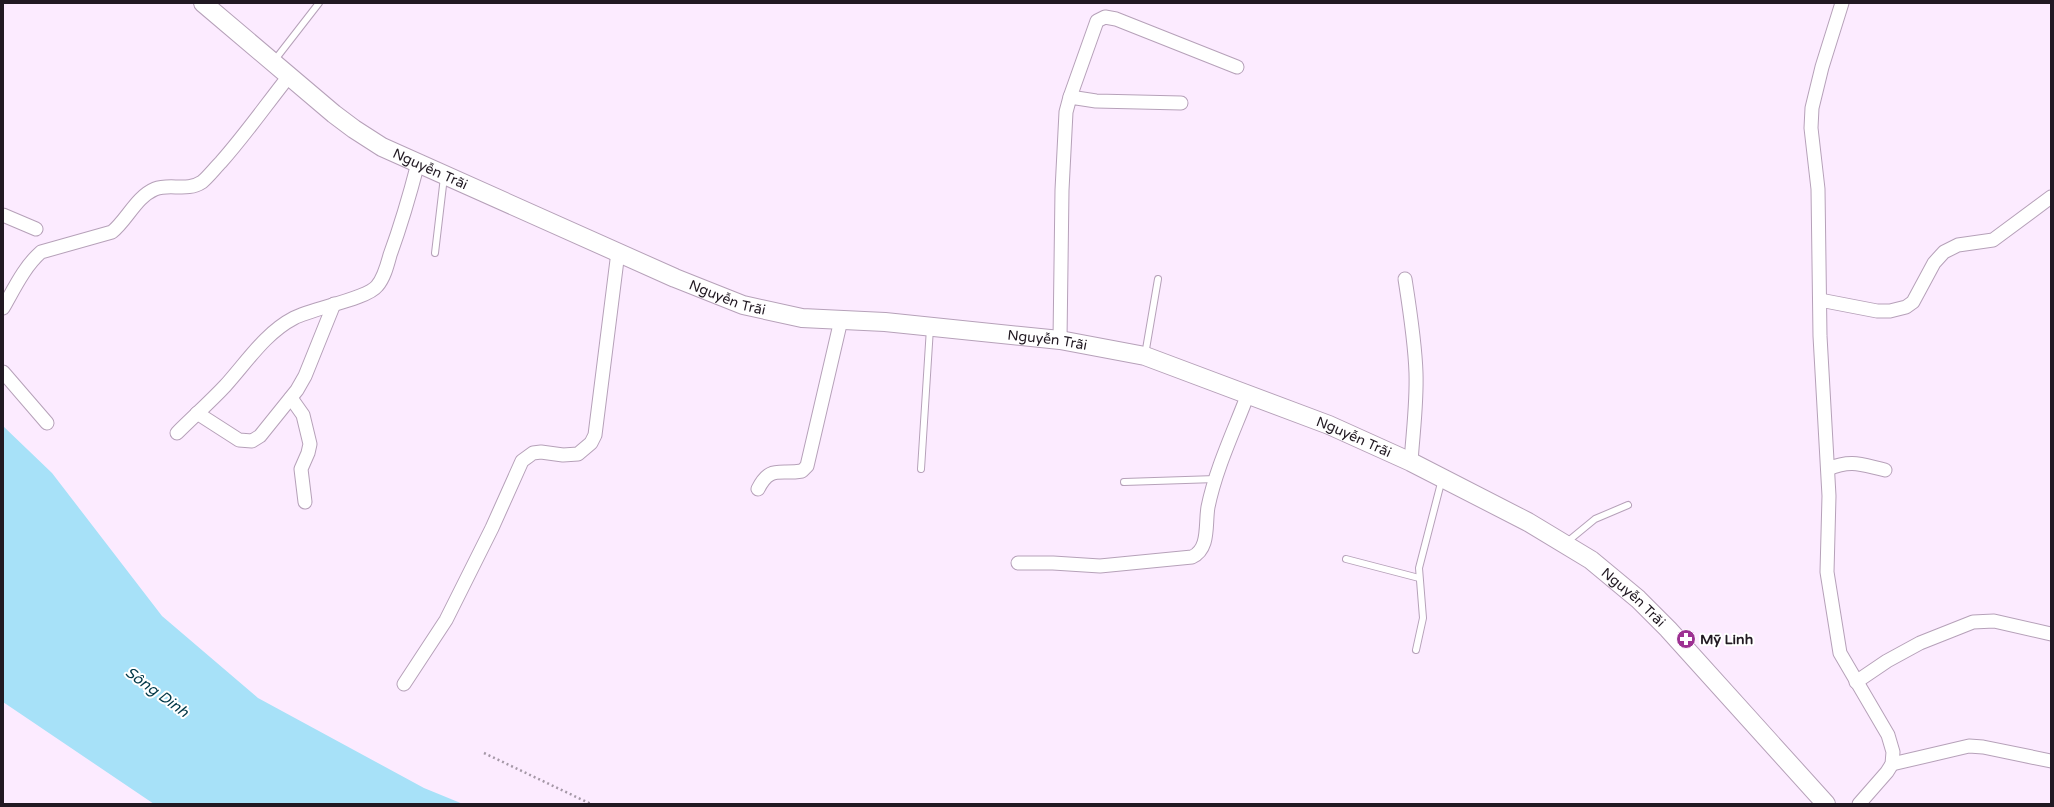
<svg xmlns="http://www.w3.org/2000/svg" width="2054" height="807" viewBox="0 0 2054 807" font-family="'Varela Round',sans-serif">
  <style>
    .water { fill: #a7e1f8 }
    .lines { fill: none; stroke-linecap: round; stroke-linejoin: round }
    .lane-casing { stroke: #b6a1b9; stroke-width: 8 }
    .street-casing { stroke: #b6a1b9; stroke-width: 15 }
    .secondary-casing { stroke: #b6a1b9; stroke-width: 20 }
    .path { stroke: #a598a7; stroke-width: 2.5; stroke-dasharray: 2 3; stroke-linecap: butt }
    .lane { stroke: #fff; stroke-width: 6 }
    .street { stroke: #fff; stroke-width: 13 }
    .secondary { stroke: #fff; stroke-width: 18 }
    .labels { text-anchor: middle; stroke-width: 4; stroke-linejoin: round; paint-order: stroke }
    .street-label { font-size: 14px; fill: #211922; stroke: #fff }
    .poi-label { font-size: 14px; font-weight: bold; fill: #211922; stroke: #fff; text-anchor: start }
    .water-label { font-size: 15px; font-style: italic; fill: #003747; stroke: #fff }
  </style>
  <rect width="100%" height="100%" fill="#fcebff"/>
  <polygon class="water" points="3,426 52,473 162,616 258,698 424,788 463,804 154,804 3,702"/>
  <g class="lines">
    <g class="lane-casing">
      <g id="lane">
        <polyline points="274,61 319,3"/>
        <polyline points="435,253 444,177"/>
        <polyline points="1145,355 1158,279"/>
        <polyline points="921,469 930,328"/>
        <polyline points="1124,482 1216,479"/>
        <polyline points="1567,542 1595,519 1628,505"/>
        <polyline points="1346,559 1419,578"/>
        <polyline points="1416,650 1423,618 1419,568 1442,479"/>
      </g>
    </g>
    <g class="street-casing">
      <g id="street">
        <polyline points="1842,3 1822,67 1812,108 1811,128 1818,189 1820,336 1829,496 1827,572 1840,653 1888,735 1893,752 1892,764 1887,772 1859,804"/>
        <polyline points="1070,97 1097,21 1105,17 1116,19 1237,67"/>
        <polyline points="3,215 36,229"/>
        <path d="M 1405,279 C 1410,311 1415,342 1416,373 C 1417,403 1413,432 1411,462"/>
        <polyline points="1820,300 1877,311 1890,311 1906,307 1913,302 1934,263 1944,252 1958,245 1993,240 2051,197"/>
        <path d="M 3,308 C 14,289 24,267 41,252 L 112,232 C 127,220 136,197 155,189 C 170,183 187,192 202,182 C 209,176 215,168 221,162 C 245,135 266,105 289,76"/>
        <polyline points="1060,340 1062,190 1066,112 1070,97 1096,101 1181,103"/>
        <polyline points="3,372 47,423"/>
        <polyline points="291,398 303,415 310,444 308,453 301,469 305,502"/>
        <polyline points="197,413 239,440 252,441 260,436 297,390 305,376 334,304"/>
        <path d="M 177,433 C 193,417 210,402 225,386 C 246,363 265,333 294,318 C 313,308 367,299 377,286 C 384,278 387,266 390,255 C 401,225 410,194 418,163"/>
        <path d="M 1828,469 C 1852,459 1862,465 1885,470"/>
        <path d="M 758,489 C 770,465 779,475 802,471 L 807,466 L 841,320"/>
        <path d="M 1018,563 L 1053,563 L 1100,566 L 1192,557 C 1210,549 1205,524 1208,507 C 1216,468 1234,431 1248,394"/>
        <polyline points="1856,682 1887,661 1920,643 1973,622 1994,621 2051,634"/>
        <polyline points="404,684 446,620 492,528 522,461 533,453 541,452 563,455 578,454 591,443 595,435 618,252"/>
        <polyline points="1892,764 1969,746 1983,747 2051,761"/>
      </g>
    </g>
    <g class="secondary-casing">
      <g id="secondary">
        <path id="s1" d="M 203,3 L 334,114 L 354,129 L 382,147 L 675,278 L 743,305 L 802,318 L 885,322 L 1060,340 L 1145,356 L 1329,425 L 1411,462 L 1528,522 L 1591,560 L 1638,599 L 1668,629 L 1826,804"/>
      </g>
    </g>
    <polyline class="path" points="484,753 591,804"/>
    <use href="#lane" class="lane"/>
    <use href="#street" class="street"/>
    <use href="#secondary" class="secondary"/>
  </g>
  <defs>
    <g id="pharmacy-disc" transform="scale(1)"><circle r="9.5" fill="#9d3192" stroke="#fff"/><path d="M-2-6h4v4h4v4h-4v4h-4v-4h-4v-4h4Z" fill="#fff"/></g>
  </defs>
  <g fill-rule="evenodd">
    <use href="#pharmacy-disc" x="1686" y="639"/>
  </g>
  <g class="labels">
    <g class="street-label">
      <text dy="5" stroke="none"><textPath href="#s1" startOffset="283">Nguyễn Trãi</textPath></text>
      <text dy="5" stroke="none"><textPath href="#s1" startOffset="607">Nguyễn Trãi</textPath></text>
      <text dy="5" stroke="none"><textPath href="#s1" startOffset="931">Nguyễn Trãi</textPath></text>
      <text dy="5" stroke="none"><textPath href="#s1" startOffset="1254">Nguyễn Trãi</textPath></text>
      <text dy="5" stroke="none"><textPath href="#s1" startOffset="1578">Nguyễn Trãi</textPath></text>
    </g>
    <g class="poi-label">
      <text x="1700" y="644">Mỹ Linh</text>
    </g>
    <g class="water-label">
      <text transform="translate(157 692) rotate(36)" y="5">Sông Dinh</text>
    </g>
  </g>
  <rect width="2054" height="807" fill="none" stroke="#211922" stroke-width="8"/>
</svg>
